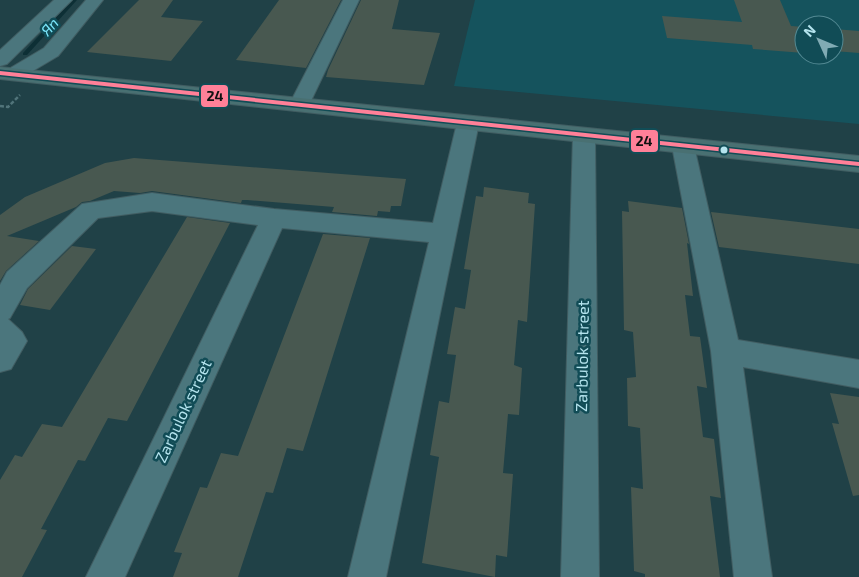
<svg xmlns="http://www.w3.org/2000/svg" width="859" height="577" viewBox="0 0 859 577" font-family="'Exo 2',sans-serif">
  <style>
    .built { fill: #15535d; fill-rule: evenodd }
    .lines { fill: none; stroke-linecap: round; stroke-linejoin: round }
    .stream { fill: #0d2f35; fill-rule: evenodd }
    .building { fill: #485850 }
    .minor-casing { stroke: #415d62; stroke-width: 2 }
    .major-casing { stroke: #415d62; stroke-width: 2 }
    .path { stroke: #51747a; stroke-width: 2.5; stroke-dasharray: 4 2; stroke-linecap: butt }
    .minor { fill: #4b767d; fill-rule: evenodd }
    .major { fill: #497072; fill-rule: evenodd }
    .bus-1-casing { stroke: #114c56; stroke-width: 3 }
    .bus-1 { fill: #ff8098; fill-rule: evenodd }
    .bus-dot { fill: #b5e4ee; stroke: #114c56; stroke-width: 2 }
    .labels { text-anchor: middle; stroke-width: 5; stroke-linejoin: round; paint-order: stroke }
    .far-water-label { font-size: 15px; font-style: italic; fill: #7be7fc; stroke: #114c56 }
    .street-label { font-size: 16px; fill: #b5e4ee; stroke: #114c56 }
    .line-badge { stroke: #114c56; stroke-width: 2 }
    .pale-badge-label { font-size: 14px; text-anchor: middle; font-weight: bold; fill: #111 }
  </style>
  <rect width="100%" height="100%" fill="#204147"/>
  <path class="built" d="M 475,0 L 859,0 L 859,124 L 454,86 ZM 804,25 L 834,25 L 834,55 L 804,55 Z"/>
  <g class="lines">
    <polygon class="stream" points="72,0 77,0 27,55 23,55 23,53"/>
  </g>
  <g class="building">
    <polygon points="139,0 173,0 161,17 203,21 171,61 87,52"/>
    <polygon points="279,0 341,0 306,68 236,60"/>
    <polygon points="361,0 399,0 392,29 440,33 424,85 326,77 328,70"/>
    <polygon points="734,0 780,0 791,26 804,27 804,53 753,49 752,45 667,38 662,16 742,22"/>
    <polygon points="834,29 859,31 859,53 834,51"/>
    <polygon points="134,158 406,179 401,206 391,206 390,212 378,211 377,216 332,212 334,207 247,200 242,200 241,203 152,191 140,193 114,191 90,201 82,202 76,207 7,236 39,241 6,271 0,281 0,215 25,197 105,163"/>
    <polygon points="484,187 529,193 528,203 535,204 527,322 518,320 514,365 522,368 519,415 508,414 503,473 513,474 507,557 496,555 495,577 422,563 439,457 430,455 439,401 449,403 456,355 447,354 455,307 465,309 471,270 464,269 476,196 483,197"/>
    <polygon points="628,201 682,208 689,244 687,243 693,296 685,295 690,336 700,337 707,388 697,386 703,437 714,439 721,498 710,496 720,577 645,577 645,574 634,571 631,487 643,489 640,428 628,426 627,378 636,377 633,332 624,330 622,211 629,212"/>
    <polygon points="711,212 859,229 859,264 719,247"/>
    <polygon points="187,217 230,223 127,421 108,418 85,461 78,460 41,529 47,530 22,577 0,577 0,480 15,455 22,457 42,424 62,427"/>
    <polygon points="323,234 370,238 303,451 287,448 273,493 266,492 238,577 173,577 182,553 174,552 200,487 207,488 221,453 238,456"/>
    <polygon points="72,246 96,249 50,310 20,305 28,289"/>
    <polygon points="830,393 859,397 859,495 853,496 832,423 839,424"/>
  </g>
  <g class="lines">
    <g class="minor-casing">
      <g id="minor">
        <polygon points="54,0 72,0 7,64 0,66 0,50"/>
        <polygon points="86,0 103,0 58,56 21,78 14,80 7,78 4,74 7,70 44,48"/>
        <polygon points="343,0 359,0 309,105 306,110 299,111 292,110 289,105"/>
        <polygon points="468,116 476,118 479,123 386,577 348,577 429,242 282,228 125,577 86,577 258,225 152,211 98,218 27,288 10,318 8,319 22,332 27,341 11,369 0,372 0,285 7,272 82,204 152,193 274,209 433,223 457,123 460,118"/>
        <polygon points="584,128 592,130 595,135 599,577 561,577 573,135 576,130"/>
        <polygon points="683,139 691,141 694,146 738,340 859,360 859,388 743,367 772,577 734,577 711,351 672,146 675,141"/>
      </g>
    </g>
    <g class="major-casing">
      <polygon id="major" points="0,67 859,156 859,172 0,79"/>
    </g>
    <polyline class="path" points="0,106 8,107 20,95"/>
    <use href="#minor" class="minor"/>
    <use href="#major" class="major"/>
    <g class="bus-1-casing">
      <polygon id="bus-1" points="0,71 859,162 859,166 0,75"/>
    </g>
    <use href="#bus-1" class="bus-1"/>
  </g>
  <circle class="bus-dot" cx="724" cy="150" r="4.5"/>
  <g class="labels">
    <g class="far-water-label">
      <text transform="translate(50 27) rotate(-48)" y="5">Яп</text>
    </g>
    <g class="street-label">
      <text transform="translate(582 356) rotate(-89)" y="6">Zarbulok street</text>
      <text transform="translate(183 411) rotate(-65)" y="6">Zarbulok street</text>
    </g>
  </g>
  <g class="line-badge">
    <rect x="200" y="84" width="29" height="24" rx="5" fill="#ff8098"/>
    <rect x="630" y="129" width="29" height="24" rx="5" fill="#ff8098"/>
  </g>
  <g class="pale-badge-label">
    <text x="215" y="101">24</text>
    <text x="644" y="146">24</text>
  </g>
  <g transform="translate(819 40) rotate(314)"><circle r="24" fill="#114c56" stroke="#538993"/>
  <path d="M0-4L9 19L0 12L-9 19Z" fill="#81abb4"/>
  <text y="-8" font-size="14" font-weight="bold" text-anchor="middle" fill="#b5e4ee">N</text>
  </g>
</svg>
